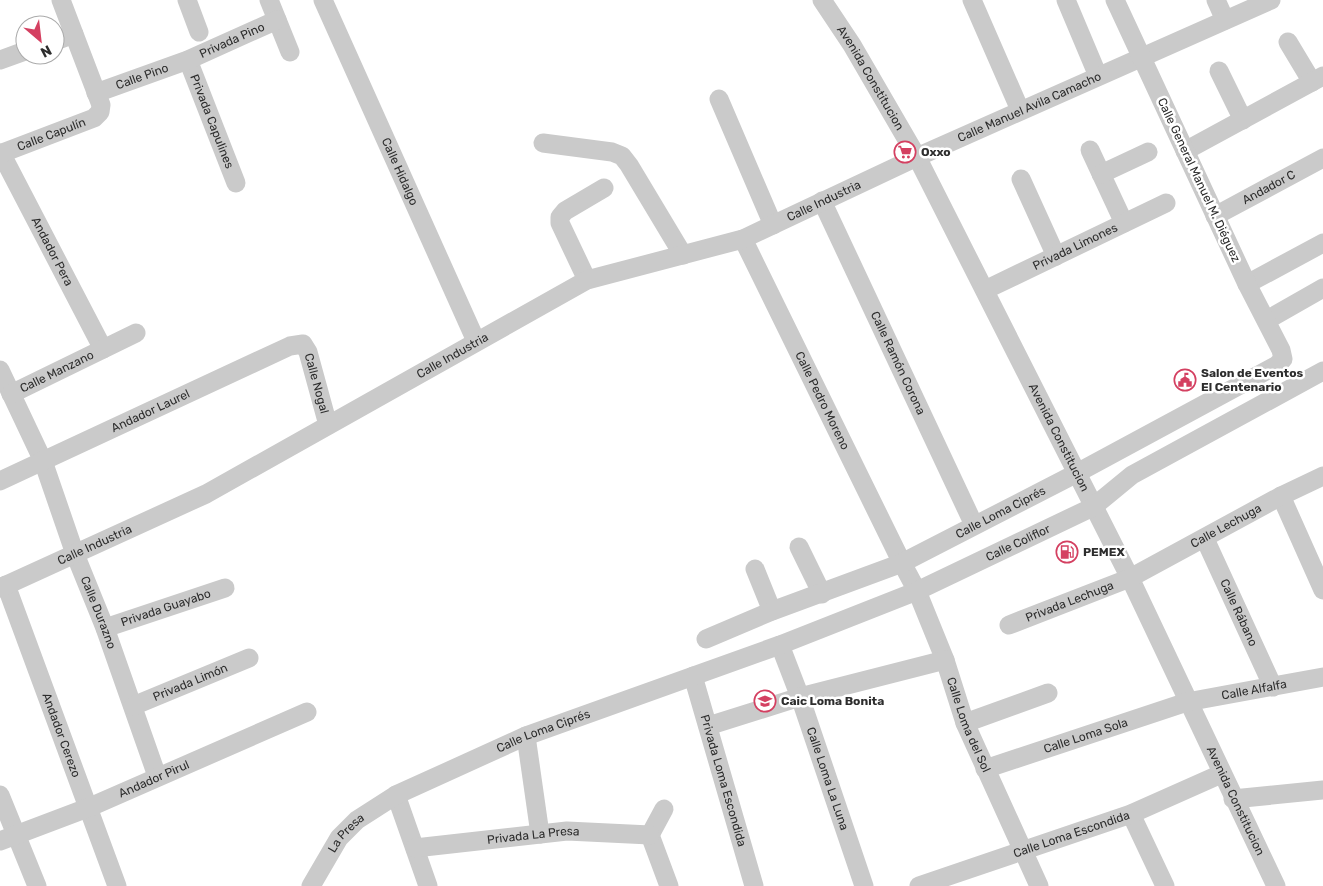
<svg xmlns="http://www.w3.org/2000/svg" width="1323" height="886" viewBox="0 0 1323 886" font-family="Rubik,sans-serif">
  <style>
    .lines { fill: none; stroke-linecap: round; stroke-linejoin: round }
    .minor { stroke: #cacaca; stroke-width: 19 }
    .labels { text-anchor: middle; stroke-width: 5; stroke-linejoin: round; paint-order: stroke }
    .street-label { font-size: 12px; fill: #2d2d2d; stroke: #fff }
    .poi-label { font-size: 12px; font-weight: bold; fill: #2d2d2d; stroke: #fff; text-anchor: start }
  </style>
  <rect width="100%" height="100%" fill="#fff"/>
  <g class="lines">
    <g class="minor">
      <polyline points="187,0 199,32"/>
      <polyline points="269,0 290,52"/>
      <path id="s1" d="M 323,0 L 476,341"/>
      <path id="s2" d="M 822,0 L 852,45 L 917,157 L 1130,578 L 1276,886"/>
      <polyline points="972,0 1020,110"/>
      <polyline points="1066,0 1098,76"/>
      <polyline points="1216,0 1225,20"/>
      <polyline points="55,41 74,34"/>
      <polyline points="1288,42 1312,82"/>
      <polyline points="0,60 25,51"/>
      <path id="s3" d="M 188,60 L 236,183"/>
      <polyline points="1219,71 1243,120"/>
      <path id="s4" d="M 96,93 L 188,60 L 277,20"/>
      <polyline points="719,99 773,225"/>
      <polyline points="543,143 612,152 622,156 629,165 683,255"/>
      <polyline points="1090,150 1124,223"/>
      <polyline points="1185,151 1323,76"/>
      <path id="s5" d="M 1,153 L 103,349"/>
      <path id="s6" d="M 0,154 L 94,118 L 100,112 L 101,105 L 61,0"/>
      <polyline points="1101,174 1148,152"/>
      <polyline points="1021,179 1056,256"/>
      <path id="s7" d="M 822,201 L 974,525"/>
      <path id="s8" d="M 1215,216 L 1323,158"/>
      <path id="s9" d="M 743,239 L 902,563 L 917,591 L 945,660 L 965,723 L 1039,886"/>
      <polyline points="587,280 560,223 560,217 565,211 604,188"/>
      <polyline points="1247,284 1323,243"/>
      <path id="s10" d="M 985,290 L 1166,203"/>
      <polyline points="1267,320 1323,288"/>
      <path id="s11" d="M 0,370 L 43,461 L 75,554 L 105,628 L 157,776"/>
      <path id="s12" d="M 11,394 L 136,333"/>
      <path id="s13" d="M 0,481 L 290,346 L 303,344 L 308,352 L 328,425"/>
      <polyline points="1281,496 1323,590"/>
      <path id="s14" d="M 1205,539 L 1273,687"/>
      <polyline points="799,547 822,594"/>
      <polyline points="755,569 772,611"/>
      <path id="s15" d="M 6,585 L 117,886"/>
      <path id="s16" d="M 0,588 L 206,494 L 587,280 L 743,239 L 917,157 L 1271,0"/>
      <path id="s17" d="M 1009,625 L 1130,578 L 1281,496 L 1323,476"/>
      <path id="s18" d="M 105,628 L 225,588"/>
      <path id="s19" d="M 706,639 L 772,611 L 902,563 L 1077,473 L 1277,365 L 1283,359 L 1281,350 L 1247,284 L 1115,0"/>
      <path id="s20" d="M 780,645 L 800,697 L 864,886"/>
      <path id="s21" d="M 693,676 L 754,886"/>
      <path id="s22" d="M 133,706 L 249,658"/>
      <polyline points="965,723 1048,693"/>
      <polyline points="708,726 800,697 945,660"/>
      <polyline points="526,736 540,834"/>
      <path id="s23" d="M 985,769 L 1187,702 L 1323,677"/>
      <polyline points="0,795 37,886"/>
      <polyline points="396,795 428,886"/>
      <polyline points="1233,799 1323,790"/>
      <polyline points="1131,814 1165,886"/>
      <polyline points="650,835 669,886"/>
      <polyline points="650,835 664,809"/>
      <path id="s24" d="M 0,841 L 90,807 L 307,712"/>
      <path id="s25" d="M 415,848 L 567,831 L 650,835"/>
      <path id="s26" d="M 311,886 L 339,838 L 357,820 L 396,795 L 526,736 L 780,645 L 917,591 L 1093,507 L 1132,475 L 1323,371"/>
      <path id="s27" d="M 919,886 L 1131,814 L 1221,774"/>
    </g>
  </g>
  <defs>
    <g id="supermarket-ring" transform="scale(1.125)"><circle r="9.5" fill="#fff" stroke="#d44061" stroke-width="1.5"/><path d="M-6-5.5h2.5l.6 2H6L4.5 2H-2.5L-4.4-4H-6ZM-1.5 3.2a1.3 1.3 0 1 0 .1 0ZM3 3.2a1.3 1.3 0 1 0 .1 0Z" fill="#d44061"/></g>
    <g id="civic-ring" transform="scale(1.125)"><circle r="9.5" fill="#fff" stroke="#d44061" stroke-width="1.5"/><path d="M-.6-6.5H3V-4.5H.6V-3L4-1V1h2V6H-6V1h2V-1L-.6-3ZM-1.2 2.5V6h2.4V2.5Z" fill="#d44061"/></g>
    <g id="fuel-ring" transform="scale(1.125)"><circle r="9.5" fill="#fff" stroke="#d44061" stroke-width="1.5"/><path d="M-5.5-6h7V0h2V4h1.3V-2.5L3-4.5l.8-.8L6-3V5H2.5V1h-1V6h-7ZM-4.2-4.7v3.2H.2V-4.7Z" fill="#d44061"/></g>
    <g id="school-ring" transform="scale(1.125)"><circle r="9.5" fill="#fff" stroke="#d44061" stroke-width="1.5"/><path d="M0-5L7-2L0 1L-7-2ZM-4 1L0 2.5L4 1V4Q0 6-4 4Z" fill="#d44061"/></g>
  </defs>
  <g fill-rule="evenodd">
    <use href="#supermarket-ring" x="905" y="152"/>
    <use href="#civic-ring" x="1185" y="380"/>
    <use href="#fuel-ring" x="1067" y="552"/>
    <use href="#school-ring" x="765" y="701"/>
  </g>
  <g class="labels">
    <g class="street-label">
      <text dy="4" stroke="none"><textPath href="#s4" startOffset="146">Privada Pino</textPath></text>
      <text dy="4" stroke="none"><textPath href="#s4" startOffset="49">Calle Pino</textPath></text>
      <text dy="4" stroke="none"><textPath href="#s2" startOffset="92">Avenida Constitucion</textPath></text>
      <text dy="4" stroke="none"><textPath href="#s16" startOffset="1140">Calle Manuel Avila Camacho</textPath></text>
      <text dy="4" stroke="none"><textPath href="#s3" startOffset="66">Privada Capulines</textPath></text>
      <text dy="4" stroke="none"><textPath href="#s6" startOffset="55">Calle Capulín</textPath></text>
      <text dy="4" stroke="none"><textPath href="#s1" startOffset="188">Calle Hidalgo</textPath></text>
      <text transform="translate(1199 180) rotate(65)" y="4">Calle General Manuel M. Diéguez</text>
      <text dy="4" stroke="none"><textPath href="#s8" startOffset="61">Andador C</textPath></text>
      <text dy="4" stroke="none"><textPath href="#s16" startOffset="914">Calle Industria</textPath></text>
      <text dy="4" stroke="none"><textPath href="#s10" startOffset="100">Privada Limones</textPath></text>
      <text dy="4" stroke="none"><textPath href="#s5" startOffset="111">Andador Pera</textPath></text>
      <text dy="4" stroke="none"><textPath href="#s16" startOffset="509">Calle Industria</textPath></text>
      <text dy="4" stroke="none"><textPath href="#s7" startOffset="179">Calle Ramón Corona</textPath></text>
      <text dy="4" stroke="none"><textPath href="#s12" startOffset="51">Calle Manzano</textPath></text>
      <text dy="4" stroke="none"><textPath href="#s13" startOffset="375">Calle Nogal</textPath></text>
      <text dy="4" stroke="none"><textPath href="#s9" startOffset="180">Calle Pedro Moreno</textPath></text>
      <text dy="4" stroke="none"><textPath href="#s13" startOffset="166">Andador Laurel</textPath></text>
      <text dy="4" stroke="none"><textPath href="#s2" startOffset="498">Avenida Constitucion</textPath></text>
      <text dy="4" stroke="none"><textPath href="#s19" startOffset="321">Calle Loma Ciprés</textPath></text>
      <text dy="4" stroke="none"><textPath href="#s17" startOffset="239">Calle Lechuga</textPath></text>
      <text dy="4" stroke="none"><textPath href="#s26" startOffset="799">Calle Coliflor</textPath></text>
      <text dy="4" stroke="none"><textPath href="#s16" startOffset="104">Calle Industria</textPath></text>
      <text dy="4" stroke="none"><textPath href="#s17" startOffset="65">Privada Lechuga</textPath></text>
      <text dy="4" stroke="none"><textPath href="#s18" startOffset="64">Privada Guayabo</textPath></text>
      <text dy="4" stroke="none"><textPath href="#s11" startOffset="262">Calle Durazno</textPath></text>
      <text dy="4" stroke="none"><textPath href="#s14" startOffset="81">Calle Rábano</textPath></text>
      <text dy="4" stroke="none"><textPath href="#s22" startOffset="62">Privada Limón</textPath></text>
      <text dy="4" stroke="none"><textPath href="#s23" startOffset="281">Calle Alfalfa</textPath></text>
      <text dy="4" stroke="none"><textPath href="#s9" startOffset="536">Calle Loma del Sol</textPath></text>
      <text dy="4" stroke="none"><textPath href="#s26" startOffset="288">Calle Loma Ciprés</textPath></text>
      <text dy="4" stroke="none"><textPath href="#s15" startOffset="160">Andador Cerezo</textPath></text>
      <text dy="4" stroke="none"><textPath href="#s23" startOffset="106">Calle Loma Sola</textPath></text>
      <text dy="4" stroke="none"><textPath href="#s24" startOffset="166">Andador Pirul</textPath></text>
      <text dy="4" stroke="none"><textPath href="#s20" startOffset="142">Calle Loma La Luna</textPath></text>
      <text dy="4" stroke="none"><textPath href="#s21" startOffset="109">Privada Loma Escondida</textPath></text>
      <text dy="4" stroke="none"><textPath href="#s2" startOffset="902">Avenida Constitucion</textPath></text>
      <text dy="4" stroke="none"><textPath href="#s27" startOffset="161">Calle Loma Escondida</textPath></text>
      <text dy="4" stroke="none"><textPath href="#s26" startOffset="64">La Presa</textPath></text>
      <text dy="4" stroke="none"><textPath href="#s25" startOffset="119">Privada La Presa</textPath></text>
    </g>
    <g class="poi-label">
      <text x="921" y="156">Oxxo</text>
      <text x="1201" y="377">Salon de Eventos<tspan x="1201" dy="14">El Centenario</tspan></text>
      <text x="1083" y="556">PEMEX</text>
      <text x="781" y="705">Caic Loma Bonita</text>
    </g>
  </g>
  <g transform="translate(40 40) rotate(152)"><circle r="24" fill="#ffffff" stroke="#ababab"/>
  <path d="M0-4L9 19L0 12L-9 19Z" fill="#d44061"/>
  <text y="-8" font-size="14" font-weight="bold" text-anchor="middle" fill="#2d2d2d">N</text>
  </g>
</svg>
